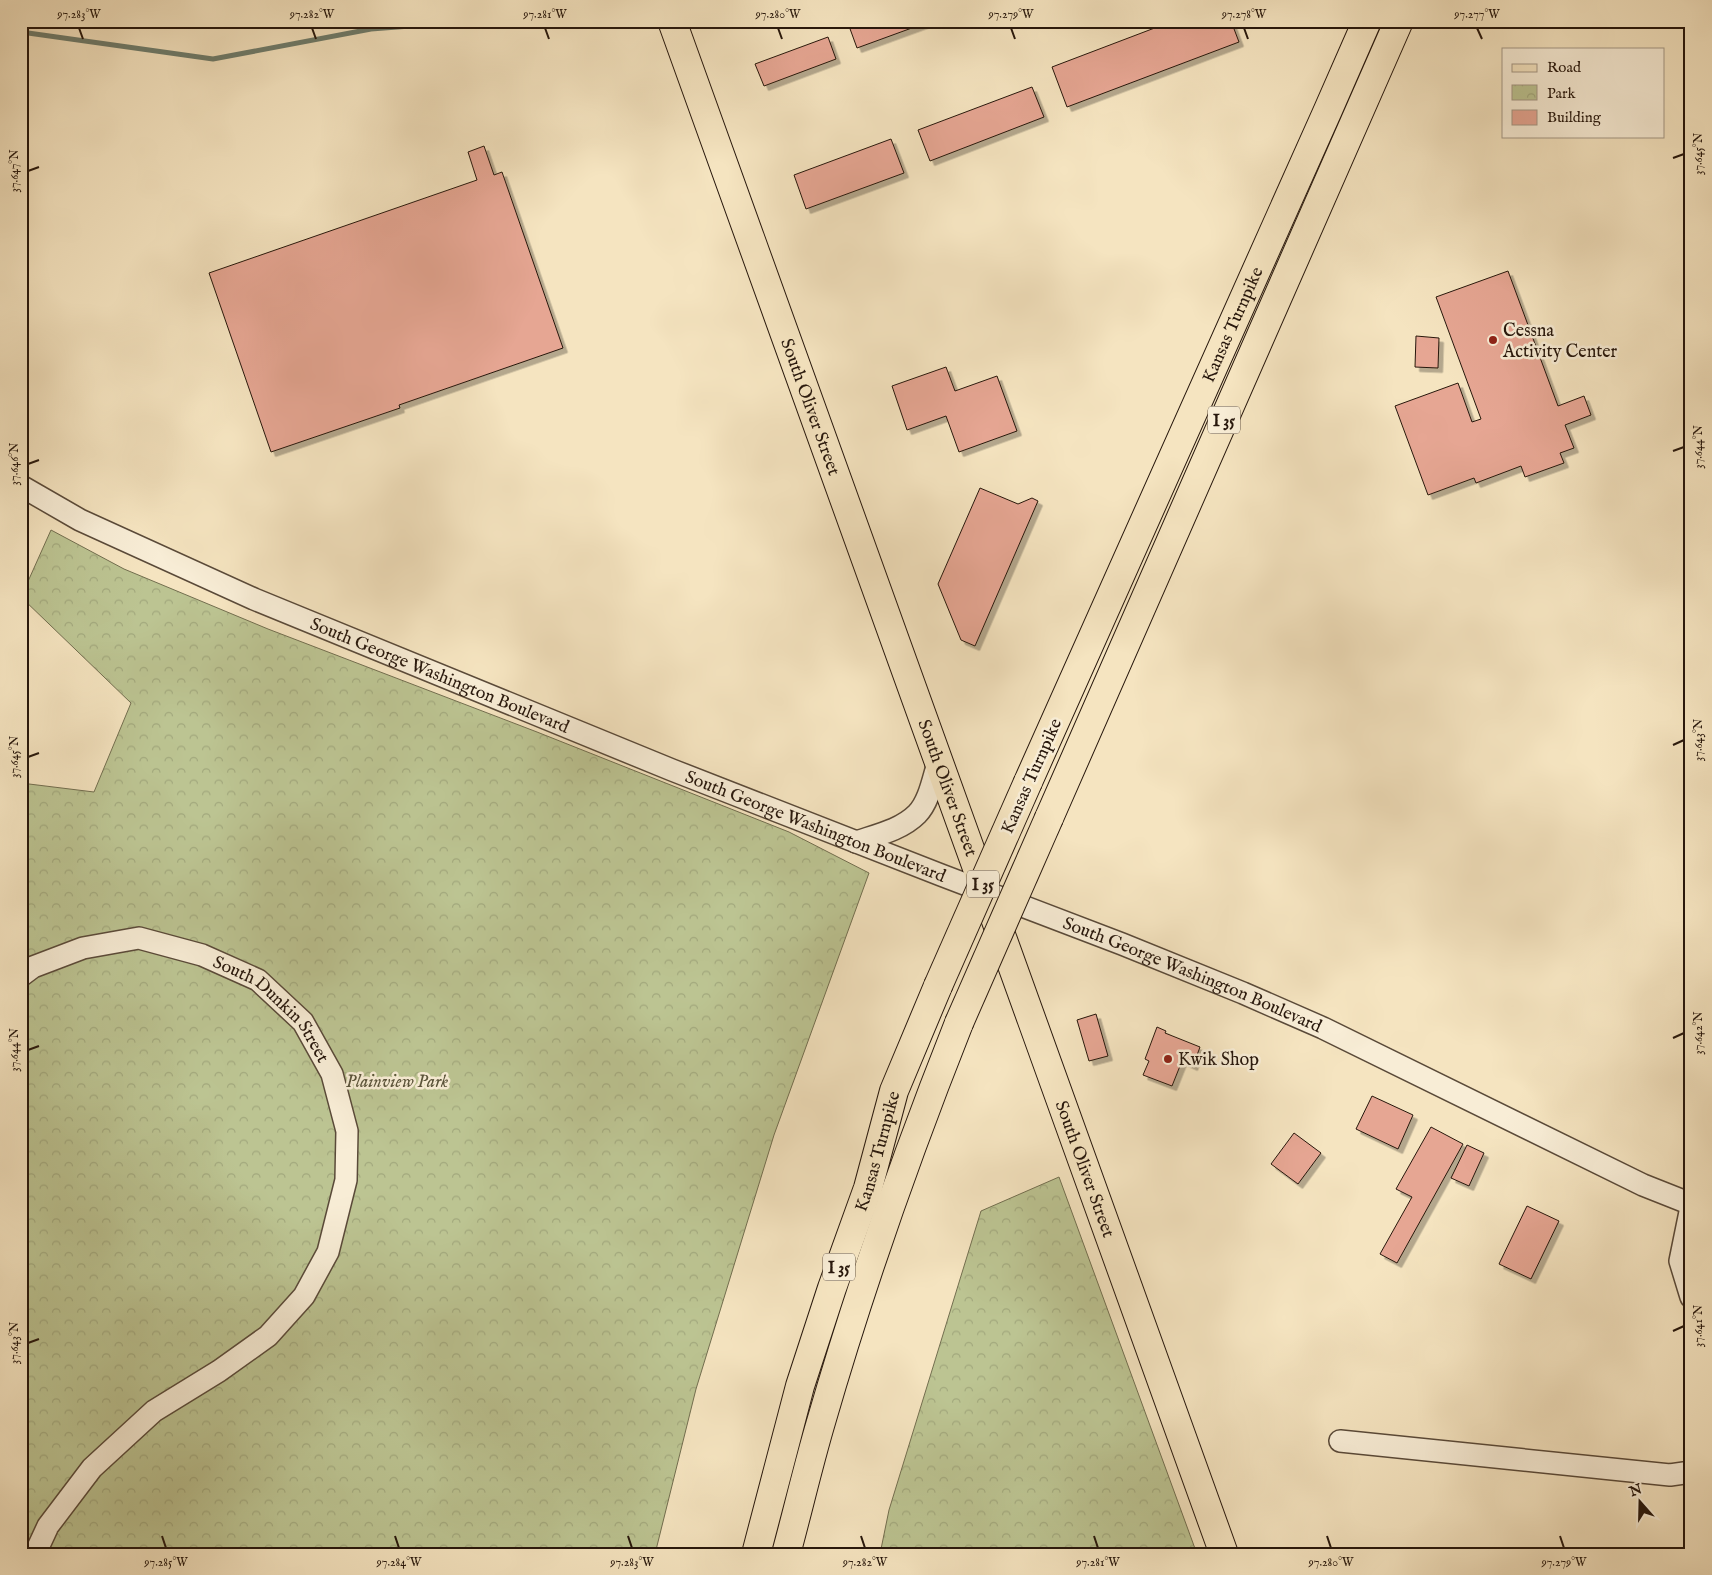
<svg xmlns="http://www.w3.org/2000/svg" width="1712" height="1575" viewBox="0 0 1712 1575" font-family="'IM FELL English',serif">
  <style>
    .park { fill: url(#park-crowns); stroke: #726e4f }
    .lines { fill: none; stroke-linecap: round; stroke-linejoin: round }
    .stream { stroke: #6e7c6c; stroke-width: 5 }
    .building { fill: #e6a693; stroke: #27170c; filter: url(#shadow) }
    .minor-casing { stroke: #5a4a39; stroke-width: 24 }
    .major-casing { stroke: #27170c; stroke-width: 30 }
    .highway-casing { stroke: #27170c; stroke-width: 30 }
    .minor { stroke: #f8edd6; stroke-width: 21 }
    .major { stroke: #f5e4c0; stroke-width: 28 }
    .highway { stroke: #f5e4c0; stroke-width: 28 }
    .highway-bridge-casing { stroke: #27170c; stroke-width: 30; stroke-linecap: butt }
    .highway-bridge { stroke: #f5e4c0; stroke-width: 28 }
    .ticks { fill: none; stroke: #27170c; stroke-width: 2 }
    .poi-dot { fill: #8f2418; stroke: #f8edd6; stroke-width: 2 }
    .labels { text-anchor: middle; stroke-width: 5; stroke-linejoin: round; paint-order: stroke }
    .shield { fill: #f8edd6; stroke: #665749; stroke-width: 1 }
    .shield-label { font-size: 16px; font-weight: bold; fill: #27170c }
    .street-label { font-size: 18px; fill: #27170c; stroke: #f8edd6 }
    .poi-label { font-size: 18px; fill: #27170c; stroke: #f8edd6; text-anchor: start }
    .park-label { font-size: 18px; font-style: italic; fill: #5b543b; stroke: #f8edd6 }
    .neatline { fill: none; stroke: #27170c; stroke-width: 2 }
    .ticks-label { font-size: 12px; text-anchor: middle; fill: #27170c }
  </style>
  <defs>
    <pattern id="park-crowns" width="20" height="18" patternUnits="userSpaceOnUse" patternTransform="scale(1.25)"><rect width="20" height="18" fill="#bcc492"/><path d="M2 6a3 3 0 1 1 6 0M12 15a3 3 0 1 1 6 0" fill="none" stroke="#a2a87d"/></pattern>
    <filter id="shadow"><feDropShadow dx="4.5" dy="4.5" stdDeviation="0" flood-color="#0004"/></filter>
  </defs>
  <rect width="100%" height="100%" fill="#f5e4c0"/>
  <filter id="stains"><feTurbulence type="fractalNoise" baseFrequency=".004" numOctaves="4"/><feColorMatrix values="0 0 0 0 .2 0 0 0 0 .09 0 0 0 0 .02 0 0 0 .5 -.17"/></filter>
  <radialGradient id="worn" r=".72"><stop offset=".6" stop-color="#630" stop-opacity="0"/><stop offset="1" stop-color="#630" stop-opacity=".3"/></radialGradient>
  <g class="park">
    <polygon points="51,530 124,569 268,629 537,732 789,832 869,873 774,1135 696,1389 655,1554 21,1554 21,783 94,792 131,703 21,597"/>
    <polygon points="1059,1177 1197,1554 880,1554 889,1510 981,1211"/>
  </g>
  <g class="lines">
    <polyline class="stream" points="21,32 213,59 371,29 476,21"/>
  </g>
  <g class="building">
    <polygon points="861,21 931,21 857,48 849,26"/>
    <polygon points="1173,21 1231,21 1239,42 1067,107 1052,67"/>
    <polygon points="828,37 836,59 764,86 755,64"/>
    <polygon points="1032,87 1044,117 930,161 918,130"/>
    <polygon points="891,139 904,173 806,209 794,175"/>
    <polygon points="484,146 494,175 502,172 563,348 399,405 400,408 271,452 209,273 477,180 468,152"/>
    <polygon points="1508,271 1558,406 1584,396 1591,415 1565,425 1574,448 1560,453 1564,463 1525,477 1521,466 1476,483 1474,478 1428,495 1395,406 1458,383 1472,422 1481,419 1436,297"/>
    <polygon points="1416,336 1439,338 1438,368 1415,367"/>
    <polygon points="946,367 955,391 997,376 1017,431 959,452 946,416 907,430 892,386"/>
    <polygon points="980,488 1018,504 1032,498 1038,501 975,646 961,640 938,584"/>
    <polygon points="1096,1014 1108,1056 1089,1061 1077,1020"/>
    <polygon points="1157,1027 1166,1031 1165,1033 1200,1047 1193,1066 1182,1061 1172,1086 1143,1075 1149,1061 1145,1059"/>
    <polygon points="1372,1096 1413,1115 1398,1149 1356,1129"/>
    <polygon points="1431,1127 1463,1144 1397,1263 1380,1254 1412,1197 1396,1189"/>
    <polygon points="1294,1133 1321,1153 1298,1184 1271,1164"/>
    <polygon points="1467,1145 1484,1153 1469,1186 1451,1178"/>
    <polygon points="1527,1206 1559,1221 1531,1279 1499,1264"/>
  </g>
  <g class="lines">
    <g class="minor-casing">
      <g id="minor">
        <path id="s1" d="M 21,486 L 80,520 L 254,599 L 672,770 L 941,875 L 1122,944 L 1243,993 L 1323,1028 L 1643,1185 L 1691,1204"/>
        <path d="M 856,842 C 877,835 901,830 917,814 C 929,802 933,779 938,763"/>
        <path id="s2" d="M 21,976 L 33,967 L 83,948 L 139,938 L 202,955 L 258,980 L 303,1022 L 332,1074 L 347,1131 L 346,1180 L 328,1252 L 304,1296 L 268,1336 L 219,1371 L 154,1411 L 92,1468 L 48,1526 L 35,1554"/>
        <polyline points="1691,1207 1680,1261 1691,1297"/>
        <polyline points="1340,1441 1670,1475 1691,1472"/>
      </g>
    </g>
    <g class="major-casing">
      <g id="major">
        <path id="s3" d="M 672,21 L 1224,1554"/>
      </g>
    </g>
    <g class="highway-casing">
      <g id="highway">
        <path id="s4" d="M 1028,782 L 1328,110 L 1367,21"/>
        <polyline points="1049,818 1399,21"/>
        <path id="s5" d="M 756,1554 L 800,1386 L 832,1288 L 868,1188 L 894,1091 L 938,986"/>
        <path d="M 786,1554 C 798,1510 808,1466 821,1422 C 860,1287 907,1154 959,1023"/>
      </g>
    </g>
    <use href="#minor" class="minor"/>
    <use href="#major" class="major"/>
    <use href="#highway" class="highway"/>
    <g class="highway-bridge-casing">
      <g id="highway-bridge">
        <polyline points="938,986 1028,782"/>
        <polyline points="959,1023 1049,818"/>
      </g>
    </g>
    <use href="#highway-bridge" class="highway-bridge"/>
  </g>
  <path class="ticks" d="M 79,28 L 83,39M 312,28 L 316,39M 545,28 L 549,39M 778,28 L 782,39M 1011,28 L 1015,39M 1244,28 L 1248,39M 1477,28 L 1482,39M 1673,158 L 1684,154M 28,171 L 39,167M 1673,451 L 1684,447M 28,464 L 39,460M 1673,745 L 1684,740M 28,757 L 39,753M 1673,1038 L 1684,1033M 28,1050 L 39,1046M 1673,1331 L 1684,1326M 28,1343 L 39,1339M 162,1536 L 166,1548M 395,1536 L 399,1548M 628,1536 L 632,1548M 861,1536 L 865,1548M 1094,1536 L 1098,1548M 1327,1536 L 1331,1548M 1560,1536 L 1564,1548"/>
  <g class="poi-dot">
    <circle cx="1493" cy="340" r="5"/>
    <circle cx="1168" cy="1059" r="5"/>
  </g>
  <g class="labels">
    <g class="shield">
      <rect x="1208" y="406.5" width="32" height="27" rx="4"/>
      <rect x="967" y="870.5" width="32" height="27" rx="4"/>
      <rect x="823" y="1253.5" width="32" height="27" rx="4"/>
    </g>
    <g class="shield-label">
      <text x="1224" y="426">I 35</text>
      <text x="983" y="890">I 35</text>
      <text x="839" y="1273">I 35</text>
    </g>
    <g class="street-label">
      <text dy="6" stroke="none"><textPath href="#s4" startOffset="501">Kansas Turnpike</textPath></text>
      <text dy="6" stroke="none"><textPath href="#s3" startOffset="410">South Oliver Street</textPath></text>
      <text dy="6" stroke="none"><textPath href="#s1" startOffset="460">South George Washington Boulevard</textPath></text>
      <text transform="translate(1031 776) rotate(-66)" y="6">Kansas Turnpike</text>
      <text dy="6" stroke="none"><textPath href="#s3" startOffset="815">South Oliver Street</textPath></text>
      <text dy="6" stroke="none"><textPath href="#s1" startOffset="865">South George Washington Boulevard</textPath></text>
      <text dy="6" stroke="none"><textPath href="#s1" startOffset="1270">South George Washington Boulevard</textPath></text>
      <text dy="6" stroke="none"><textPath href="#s2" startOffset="281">South Dunkin Street</textPath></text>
      <text dy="6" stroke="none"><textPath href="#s5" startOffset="421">Kansas Turnpike</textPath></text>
      <text dy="6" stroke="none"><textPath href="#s3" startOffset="1220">South Oliver Street</textPath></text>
    </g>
    <g class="poi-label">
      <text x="1503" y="336">Cessna<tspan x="1503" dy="21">Activity Center</tspan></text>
      <text x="1178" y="1065">Kwik Shop</text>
    </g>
    <g class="park-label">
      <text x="397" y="1087">Plainview Park</text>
    </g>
  </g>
  <rect width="1712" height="1575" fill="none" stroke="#f5e4c0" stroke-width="55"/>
  <rect x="1502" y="48" width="162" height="90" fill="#f8edd6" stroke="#a49785"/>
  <rect x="1512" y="64" width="25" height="8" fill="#f5e4c0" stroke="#a49785"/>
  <text x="1547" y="72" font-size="15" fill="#27170c">Road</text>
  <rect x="1512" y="85" width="25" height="15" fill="url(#park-crowns)" stroke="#a49785"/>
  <text x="1547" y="98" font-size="15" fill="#27170c">Park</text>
  <rect x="1512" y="110" width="25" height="15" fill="#e6a693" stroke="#a49785"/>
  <text x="1547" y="122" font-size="15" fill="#27170c">Building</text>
  <g transform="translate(1640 1502) rotate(340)" stroke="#f8edd6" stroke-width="4" paint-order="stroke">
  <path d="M0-4L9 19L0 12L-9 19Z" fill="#27170c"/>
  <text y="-8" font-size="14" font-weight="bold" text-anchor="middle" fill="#27170c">N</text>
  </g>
  <rect x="28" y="28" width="1656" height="1520" class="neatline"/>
  <g class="ticks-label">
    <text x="79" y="18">97.283°W</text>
    <text x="312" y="18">97.282°W</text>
    <text x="545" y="18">97.281°W</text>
    <text x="778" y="18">97.280°W</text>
    <text x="1011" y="18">97.279°W</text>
    <text x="1244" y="18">97.278°W</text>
    <text x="1477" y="18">97.277°W</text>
    <text transform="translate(1698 154) rotate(-90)" y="4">37.645°N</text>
    <text transform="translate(14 171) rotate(-90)" y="4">37.647°N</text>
    <text transform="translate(1698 447) rotate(-90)" y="4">37.644°N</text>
    <text transform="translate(14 464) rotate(-90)" y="4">37.646°N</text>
    <text transform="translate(1698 740) rotate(-90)" y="4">37.643°N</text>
    <text transform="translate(14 757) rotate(-90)" y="4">37.645°N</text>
    <text transform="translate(1698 1033) rotate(-90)" y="4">37.642°N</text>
    <text transform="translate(14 1050) rotate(-90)" y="4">37.644°N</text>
    <text transform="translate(1698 1326) rotate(-90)" y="4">37.641°N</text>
    <text transform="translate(14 1343) rotate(-90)" y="4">37.643°N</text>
    <text x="166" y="1566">97.285°W</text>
    <text x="399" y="1566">97.284°W</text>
    <text x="632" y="1566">97.283°W</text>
    <text x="865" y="1566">97.282°W</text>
    <text x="1098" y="1566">97.281°W</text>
    <text x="1331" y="1566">97.280°W</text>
    <text x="1564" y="1566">97.279°W</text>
  </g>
  <rect width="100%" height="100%" filter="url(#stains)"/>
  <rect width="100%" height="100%" fill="url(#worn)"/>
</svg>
